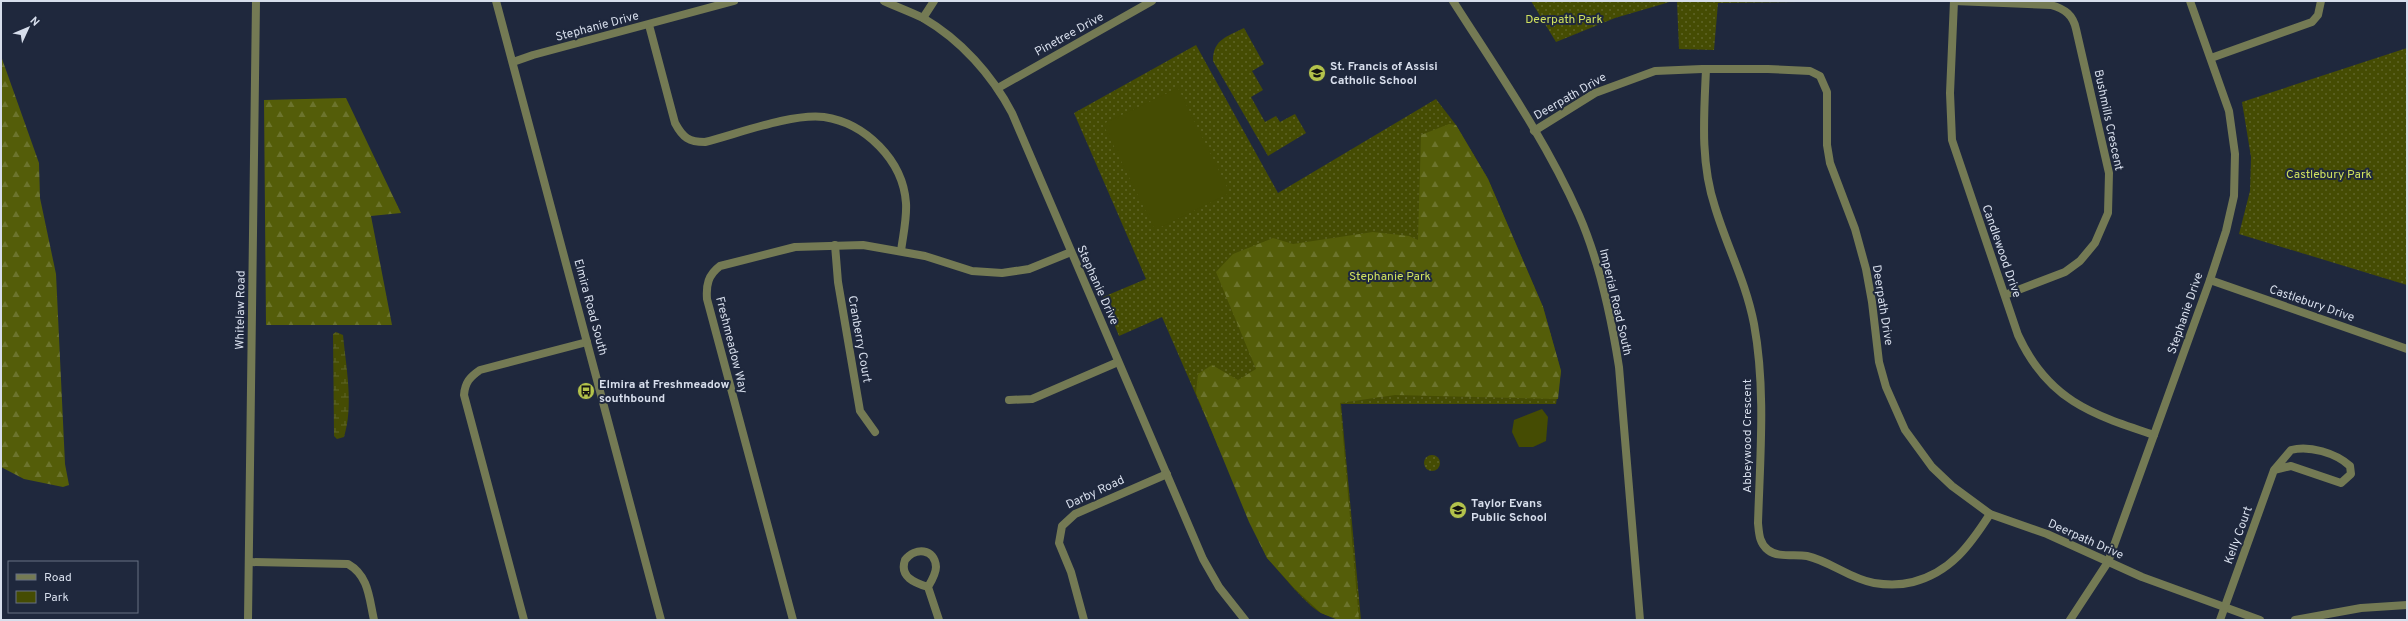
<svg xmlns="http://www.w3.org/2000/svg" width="2408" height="621" viewBox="0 0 2408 621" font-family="Overpass,sans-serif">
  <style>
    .green { fill: url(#green-dots) }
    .forest { fill: url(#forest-firs) }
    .wetland { fill: url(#wetland-marsh) }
    .pitch { fill: #454c03 }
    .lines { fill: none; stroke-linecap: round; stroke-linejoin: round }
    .minor { stroke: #747a54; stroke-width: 8 }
    .tertiary { stroke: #747a54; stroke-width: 8 }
    .labels { text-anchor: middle; stroke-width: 4; stroke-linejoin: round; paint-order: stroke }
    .park-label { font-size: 12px; fill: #cfe05e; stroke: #1f283d }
    .street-label { font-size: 12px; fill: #d7deec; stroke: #1f283d }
    .poi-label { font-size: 12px; font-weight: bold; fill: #d7deec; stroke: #1f283d; text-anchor: start }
  </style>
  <defs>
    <pattern id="green-dots" width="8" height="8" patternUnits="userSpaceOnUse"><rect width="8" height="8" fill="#454c03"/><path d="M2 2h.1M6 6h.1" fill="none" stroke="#5f6528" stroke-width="1.8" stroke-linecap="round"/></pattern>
    <pattern id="forest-firs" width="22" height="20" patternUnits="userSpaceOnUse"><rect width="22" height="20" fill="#545d09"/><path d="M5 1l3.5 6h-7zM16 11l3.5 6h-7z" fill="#6c742d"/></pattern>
    <pattern id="wetland-marsh" width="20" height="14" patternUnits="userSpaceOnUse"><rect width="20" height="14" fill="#454c03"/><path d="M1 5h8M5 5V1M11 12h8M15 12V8" fill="none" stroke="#5f6528"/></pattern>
  </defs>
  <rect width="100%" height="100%" fill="#1f283d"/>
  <g class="green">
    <polygon points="1531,1 1673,1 1615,18 1556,42"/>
    <polygon points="1677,1 1876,1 1718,3 1714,50 1679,49"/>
    <path d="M 1244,28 L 1264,64 L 1252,71 L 1263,90 L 1251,97 L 1265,122 L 1276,116 L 1280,122 L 1295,114 L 1306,133 L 1268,156 L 1213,61 C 1213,39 1227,37 1244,28 Z"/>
    <path d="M 1196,45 L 1278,193 L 1436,99 L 1456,125 L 1488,179 L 1543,307 L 1561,371 L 1556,404 L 1341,404 L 1361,620 C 1347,620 1334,619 1321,613 C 1305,604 1280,572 1267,558 L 1162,317 L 1119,336 L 1103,297 L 1146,279 L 1074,113 Z"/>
    <polygon points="2407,48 2407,285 2239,234 2250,191 2251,157 2242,102"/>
    <circle cx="1432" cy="463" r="8"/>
  </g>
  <g class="forest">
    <polygon points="1,56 39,163 40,198 56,274 65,464 69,485 63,487 24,479 1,467"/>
    <polygon points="346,98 401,213 371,216 392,325 266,325 264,100"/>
    <polygon points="1449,124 1456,125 1488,179 1543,307 1561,371 1558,399 1395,395 1340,403 1359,620 1338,620 1321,613 1294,588 1267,558 1249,522 1196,393 1198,374 1212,365 1238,380 1256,369 1216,272 1233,254 1273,238 1293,244 1373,232 1409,236 1418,240 1421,135"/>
  </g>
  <path class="wetland" d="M 336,332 L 343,335 C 346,367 354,406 344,437 L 337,439 L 334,436 L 333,334 Z"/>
  <g class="pitch">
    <polygon points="1178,88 1230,193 1155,230 1103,124"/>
    <polygon points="1542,409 1548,417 1546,441 1533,447 1519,447 1512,432 1514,420"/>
  </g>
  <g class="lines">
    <g class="minor">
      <path d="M 884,1 C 897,7 911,12 923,18 C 961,40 992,75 1012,113 L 1203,559 L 1219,587 L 1245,620"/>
      <path d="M 1954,1 L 1950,93 L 1952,140 L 2018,335 C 2048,400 2091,414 2154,435"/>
      <path d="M 1954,1 L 2051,5 C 2065,9 2073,15 2076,29 L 2109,173 L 2108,213 L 2095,243 L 2080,261 L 2065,272 L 2005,295"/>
      <polyline points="923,18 934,1"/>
      <path d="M 649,25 L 675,123 C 683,138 689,142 705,142 C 737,134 792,113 824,117 C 865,123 903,160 906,203 C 907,219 903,235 901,251"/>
      <polyline points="2211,58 2312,22 2318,15 2321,1"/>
      <polyline points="513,62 533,55 734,1"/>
      <path d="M 1706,69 C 1704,115 1700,162 1715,207 C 1727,247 1746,282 1754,324 C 1766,389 1760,457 1758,523 C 1759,533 1759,543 1768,550 C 1778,558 1795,554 1807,556 C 1830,561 1850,579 1874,583 C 1887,585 1901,585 1913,582 C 1951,572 1970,545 1990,514"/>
      <polyline points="998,88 1152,1"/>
      <polyline points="1534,131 1595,93 1655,71 1702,69 1768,69 1810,71 1820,76 1827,92 1827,145 1830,163 1855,229 1866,269 1872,302 1879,362 1886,387 1905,430 1932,467 1952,486 1990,514 2047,534 2142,577 2260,620"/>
      <polyline points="835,245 838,282 860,411 875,432"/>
      <polyline points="2210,280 2407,349"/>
      <polyline points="1009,400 1032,399 1118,362"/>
      <path d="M 249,562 L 348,564 C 369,576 369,598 374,620"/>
      <path d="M 928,587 C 915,583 899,577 905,560 C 915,547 935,548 936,567 C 936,573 931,582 928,587 L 939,620"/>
      <path d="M 524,620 L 464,395 C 465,382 470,377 480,370 L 587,342"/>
      <path d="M 793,620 L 707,299 C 706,285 708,275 720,266 L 795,247 L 863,245 L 925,256 L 972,271 L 1002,273 L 1029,269 L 1071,252"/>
      <polyline points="1084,620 1071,572 1059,543 1062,526 1075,514 1167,474"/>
      <polyline points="2070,620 2108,562 2210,280 2226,231 2234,196 2235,154 2229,111 2190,1"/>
      <path d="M 2220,620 L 2274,470 L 2291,466 L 2341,483 L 2351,474 L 2350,466 C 2336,453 2309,445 2291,450 L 2274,470"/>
      <polyline points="2295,620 2361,608 2407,605"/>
    </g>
    <g class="tertiary">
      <polyline points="496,1 661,620"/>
      <path d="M 1453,1 C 1497,70 1546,140 1579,215 C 1600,263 1611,316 1619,367 L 1640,620"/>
      <polyline points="248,620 256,1"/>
    </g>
  </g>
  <defs>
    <g id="school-disc" transform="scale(0.9)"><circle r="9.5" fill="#b3c24b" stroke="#1f283d"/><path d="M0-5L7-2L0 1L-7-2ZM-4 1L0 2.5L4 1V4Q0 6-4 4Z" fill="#111"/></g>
    <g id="bus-disc" transform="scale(0.9)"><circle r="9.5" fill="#b3c24b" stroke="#1f283d"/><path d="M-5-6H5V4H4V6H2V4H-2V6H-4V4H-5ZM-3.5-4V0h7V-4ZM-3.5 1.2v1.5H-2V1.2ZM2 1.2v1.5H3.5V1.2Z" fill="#111"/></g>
  </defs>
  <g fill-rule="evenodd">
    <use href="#school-disc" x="1317" y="73"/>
    <use href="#bus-disc" x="586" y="391"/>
    <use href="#school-disc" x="1458" y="510"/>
  </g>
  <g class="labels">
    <g class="park-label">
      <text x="1564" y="23">Deerpath Park</text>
      <text x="2329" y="178">Castlebury Park</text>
      <text x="1390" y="280">Stephanie Park</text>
    </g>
    <g class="street-label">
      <text transform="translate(597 26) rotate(-15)" y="4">Stephanie Drive</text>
      <text transform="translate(1069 34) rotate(-29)" y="4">Pinetree Drive</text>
      <text transform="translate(1570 96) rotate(-30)" y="4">Deerpath Drive</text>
      <text transform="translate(2109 120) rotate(78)" y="4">Bushmills Crescent</text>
      <text transform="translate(2002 251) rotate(71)" y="4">Candlewood Drive</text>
      <text transform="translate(1098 285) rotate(66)" y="4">Stephanie Drive</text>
      <text transform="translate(1616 302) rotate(77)" y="4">Imperial Road South</text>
      <text transform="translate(2312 303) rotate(19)" y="4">Castlebury Drive</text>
      <text transform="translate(1883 305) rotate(81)" y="4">Deerpath Drive</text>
      <text transform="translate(591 307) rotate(75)" y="4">Elmira Road South</text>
      <text transform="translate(240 310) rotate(-89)" y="4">Whitelaw Road</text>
      <text transform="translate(2185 313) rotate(-71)" y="4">Stephanie Drive</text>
      <text transform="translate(860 339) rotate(80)" y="4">Cranberry Court</text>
      <text transform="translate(732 345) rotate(76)" y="4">Freshmeadow Way</text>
      <text transform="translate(1747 436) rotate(-90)" y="4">Abbeywood Crescent</text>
      <text transform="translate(1095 492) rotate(-25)" y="4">Darby Road</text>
      <text transform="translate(2238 535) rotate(-70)" y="4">Kelly Court</text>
      <text transform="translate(2086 539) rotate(24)" y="4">Deerpath Drive</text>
    </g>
    <g class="poi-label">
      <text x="1330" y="70">St. Francis of Assisi<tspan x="1330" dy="14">Catholic School</tspan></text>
      <text x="599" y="388">Elmira at Freshmeadow<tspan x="599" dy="14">southbound</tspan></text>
      <text x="1471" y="507">Taylor Evans<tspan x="1471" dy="14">Public School</tspan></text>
    </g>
  </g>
  <rect width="2408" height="621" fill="none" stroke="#d7deec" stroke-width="4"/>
  <rect x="8" y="561" width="130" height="52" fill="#1f283d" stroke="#697183"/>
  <rect x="16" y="574" width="20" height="6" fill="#747a54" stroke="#697183"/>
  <text x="44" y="581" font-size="12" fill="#d7deec">Road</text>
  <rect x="16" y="591" width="20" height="12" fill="#454c03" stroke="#697183"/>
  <text x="44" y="601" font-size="12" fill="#d7deec">Park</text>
  <g transform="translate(28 28) rotate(46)" stroke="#1f283d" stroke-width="3" paint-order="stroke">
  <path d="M0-3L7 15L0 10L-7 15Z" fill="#d7deec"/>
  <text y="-6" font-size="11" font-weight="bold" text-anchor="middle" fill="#d7deec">N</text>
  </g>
</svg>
